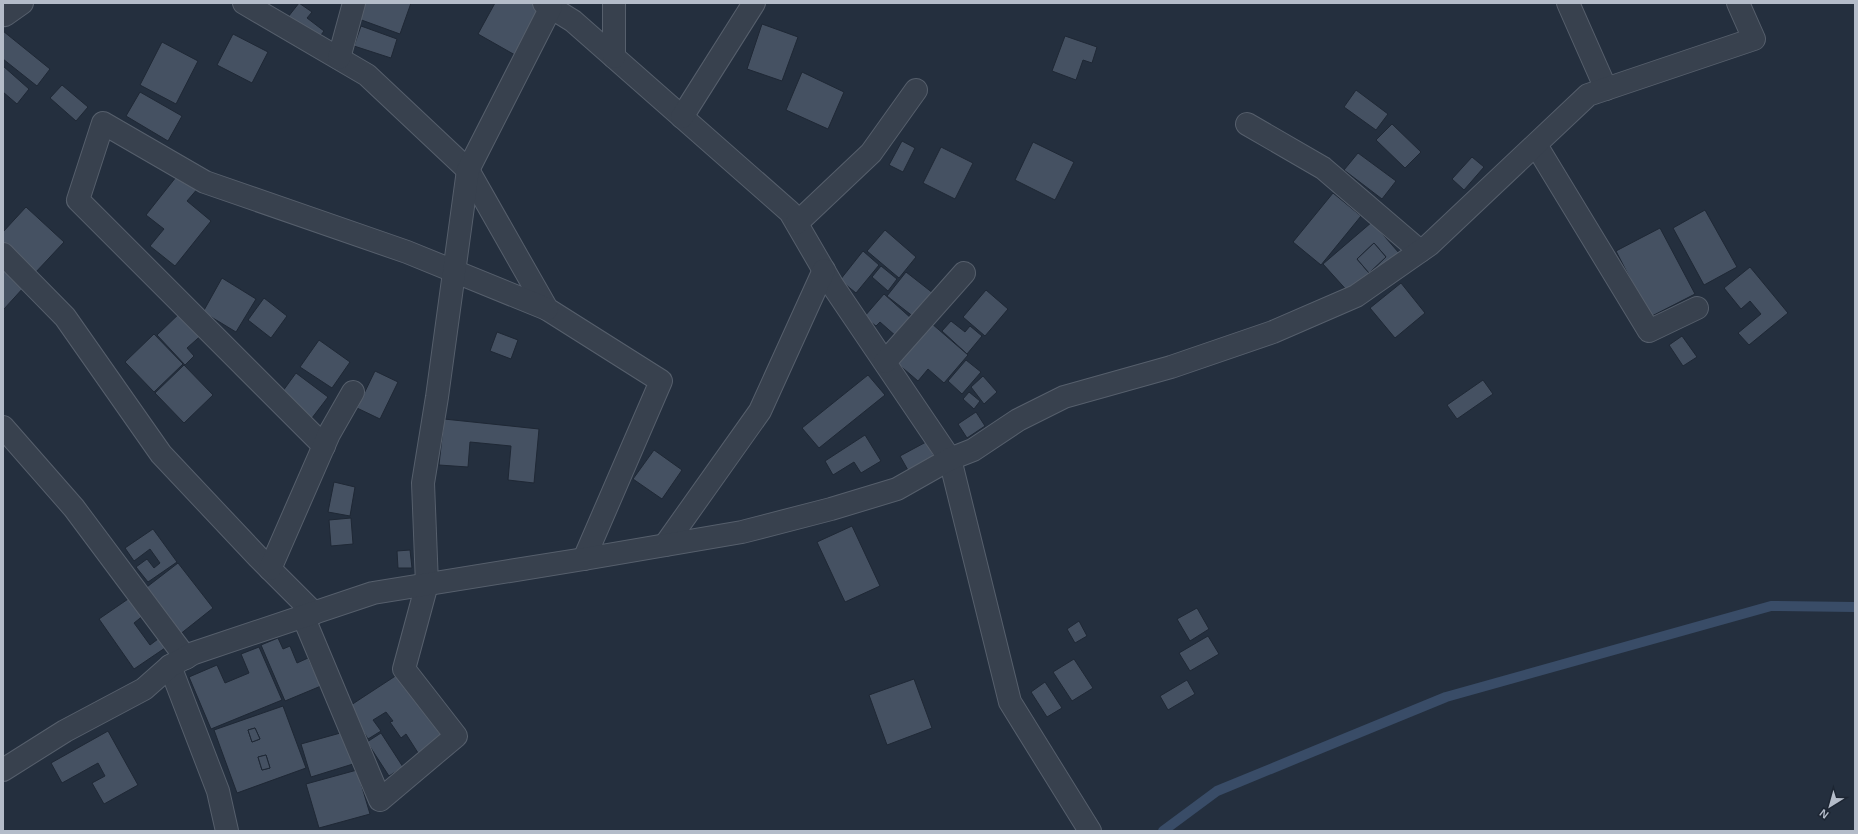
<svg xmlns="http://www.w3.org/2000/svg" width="1858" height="834" viewBox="0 0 1858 834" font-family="Arial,sans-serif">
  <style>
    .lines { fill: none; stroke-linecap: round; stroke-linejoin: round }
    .stream { stroke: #394c67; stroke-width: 10 }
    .building { fill: #455162; stroke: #1f2835; fill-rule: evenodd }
    .street-casing { stroke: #565f6c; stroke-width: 24 }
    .street { stroke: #38414e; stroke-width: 22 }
  </style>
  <rect width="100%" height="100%" fill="#242f3e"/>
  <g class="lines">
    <polyline class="stream" points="1163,831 1217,791 1446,697 1771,606 1855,607"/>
  </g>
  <g class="building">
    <polygon points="299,3 312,12 307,18 324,31 318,39 288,17"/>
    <polygon points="361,3 411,3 400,34 356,18"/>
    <polygon points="495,3 538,3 543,6 515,55 478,34"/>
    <polygon points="762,24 798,37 782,81 747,69"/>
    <polygon points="361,26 397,39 391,58 354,46"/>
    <polygon points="3,31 50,69 37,86 3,59"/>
    <polygon points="233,34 268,52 252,83 217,65"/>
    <polygon points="1065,36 1097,47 1092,63 1083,60 1076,80 1052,71"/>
    <polygon points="162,42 198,61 176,104 140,85"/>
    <polygon points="3,66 29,89 17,104 3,92"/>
    <polygon points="802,72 844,92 828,129 786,110"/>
    <polygon points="62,85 88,107 76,121 50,98"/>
    <polygon points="1356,90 1388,114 1376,130 1344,107"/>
    <polygon points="140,92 182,116 168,141 126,116"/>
    <polygon points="1392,124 1421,152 1405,168 1376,140"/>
    <polygon points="902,141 915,148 903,172 889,165"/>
    <polygon points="1033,142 1074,162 1055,200 1015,180"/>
    <polygon points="941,147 973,163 955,199 923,183"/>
    <polygon points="1358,153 1396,181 1382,199 1344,170"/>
    <polygon points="1472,157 1484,167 1464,190 1452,179"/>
    <polygon points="180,172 199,187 187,201 211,221 175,266 150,246 164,229 146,215"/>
    <polygon points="1333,193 1361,216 1321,265 1293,242"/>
    <polygon points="26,207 64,242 35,273 3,243 3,232"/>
    <polygon points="1705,210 1737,267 1704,285 1673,228"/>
    <path d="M 1372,222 L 1399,253 L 1351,295 L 1323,264 ZM 1374,243 L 1386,257 L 1369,273 L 1357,259 Z"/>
    <polygon points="1660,228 1695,294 1650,317 1616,251"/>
    <polygon points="885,230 916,257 899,278 867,251"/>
    <polygon points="1374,243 1386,257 1369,273 1357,259"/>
    <polygon points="863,251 879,265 856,293 840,280"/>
    <polygon points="881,266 897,279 888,291 872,277"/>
    <polygon points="3,267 25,286 4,309 3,308"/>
    <polygon points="1750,267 1788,313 1749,345 1738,333 1761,314 1750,301 1741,309 1724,288"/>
    <polygon points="906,272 938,297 919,321 887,296"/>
    <polygon points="222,278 256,299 236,332 203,312"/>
    <polygon points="1401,283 1425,313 1395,338 1370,308"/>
    <polygon points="986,290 1008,309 985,336 963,317"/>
    <polygon points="884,294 912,319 897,337 880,322 876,326 864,317"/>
    <polygon points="264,298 287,316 271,338 248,320"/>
    <polygon points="184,309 205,332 187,348 194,356 185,365 157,335"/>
    <polygon points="951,321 965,332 970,326 982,336 967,354 942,331"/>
    <polygon points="931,323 968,355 944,383 928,369 918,381 897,363"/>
    <polygon points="497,332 518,340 511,359 490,351"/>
    <polygon points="154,334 183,364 154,392 125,362"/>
    <polygon points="1682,336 1697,357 1683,366 1669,345"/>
    <polygon points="319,340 350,362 332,388 300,367"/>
    <polygon points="966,360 981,372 962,394 948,381"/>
    <polygon points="184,365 213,395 184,423 155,393"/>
    <polygon points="375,371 398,382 380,419 357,408"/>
    <polygon points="296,373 328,397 312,418 280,395"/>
    <polygon points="868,375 885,395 819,448 802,428"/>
    <polygon points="983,376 997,392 984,404 971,387"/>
    <polygon points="1483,380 1493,394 1457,419 1447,405"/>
    <polygon points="969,392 980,401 974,409 963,399"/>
    <polygon points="976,412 985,426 967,438 958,424"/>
    <polygon points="444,419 539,429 534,483 508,480 511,446 470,442 468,467 439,465"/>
    <polygon points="865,435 881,461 861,473 854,462 833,475 825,461"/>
    <polygon points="926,442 935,458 909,472 900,456"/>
    <polygon points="654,450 682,470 662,499 633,479"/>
    <polygon points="334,482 355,487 350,516 328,512"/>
    <polygon points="351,518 353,544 331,546 329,520"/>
    <polygon points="852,526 880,586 845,602 817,542"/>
    <polygon points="153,529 177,562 148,582 136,567 147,559 154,568 160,563 150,549 134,561 125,548"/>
    <polygon points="410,550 412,568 398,568 397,551"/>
    <polygon points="178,563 213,608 179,635 143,590"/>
    <polygon points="131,597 144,615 134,623 150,645 158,639 165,648 134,669 99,619"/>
    <polygon points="1197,608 1209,629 1190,641 1177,619"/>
    <polygon points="1079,621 1087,636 1075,643 1067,629"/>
    <polygon points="1208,636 1219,654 1190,671 1179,653"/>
    <polygon points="278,638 283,649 290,646 297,663 308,658 321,686 285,701 261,645"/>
    <polygon points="259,647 282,700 211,729 189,677 217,665 225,683 249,673 241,654"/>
    <polygon points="1074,659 1093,688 1072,701 1053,672"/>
    <polygon points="400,673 444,740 420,756 406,734 401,738 390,722 393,721 386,712 373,720 381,731 368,739 348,707"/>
    <polygon points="914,679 932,728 887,745 869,695"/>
    <polygon points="1187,680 1195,694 1168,710 1160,696"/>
    <polygon points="1045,682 1062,708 1047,717 1031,692"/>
    <path d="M 283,706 L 306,768 L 237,793 L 214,730 ZM 255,728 L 260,739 L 252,742 L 248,730 ZM 266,755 L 270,768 L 262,770 L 258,757 Z"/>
    <polygon points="255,728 260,739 252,742 248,730"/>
    <polygon points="108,731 138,785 104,804 92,783 105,776 98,763 62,783 51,763"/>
    <polygon points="344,732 353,764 311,777 301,744"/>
    <polygon points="381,733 403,767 389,776 367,742"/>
    <polygon points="266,755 270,768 262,770 258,757"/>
    <polygon points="357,770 370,814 319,828 306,784"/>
  </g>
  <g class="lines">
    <g class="street-casing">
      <g id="street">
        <polyline points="244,3 367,75 468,170 547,309 661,381 584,559"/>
        <polyline points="544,3 573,21 790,212 833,286 950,459 1010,702 1090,831"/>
        <polyline points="614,3 614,57"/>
        <polyline points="1568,3 1606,89"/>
        <polyline points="3,14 5,15 22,3"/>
        <polyline points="339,58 354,3"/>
        <polyline points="682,117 754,3"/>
        <polyline points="1247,124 1323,168 1420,251"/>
        <polyline points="1536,145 1649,331 1697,308"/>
        <polyline points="797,223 871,153 916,90"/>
        <polyline points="3,254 65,317 161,454 258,557 314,613"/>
        <polyline points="885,362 964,273"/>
        <polyline points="3,427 74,508 186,658"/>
        <polyline points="324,446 78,200 103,123 205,182 407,252 547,309"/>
        <polyline points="665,545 760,411 824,270"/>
        <polyline points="270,569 329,434 353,392"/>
        <polyline points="303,616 380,800 456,736 404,669 427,584 423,483 437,397 468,170 551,7"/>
        <polyline points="170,666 218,791 227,831"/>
        <polyline points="3,770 65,731 144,689 170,666 194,653 373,593 584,559 742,532 831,509 897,489 950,459 973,450 1018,420 1064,397 1171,367 1273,332 1356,296 1429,245 1588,95 1754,39 1738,3"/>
      </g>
    </g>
    <use href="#street" class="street"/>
  </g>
  <rect width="1858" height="834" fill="none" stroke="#b4bcc9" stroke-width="8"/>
  <g transform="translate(1830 806) rotate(217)" stroke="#1d2633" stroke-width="3" paint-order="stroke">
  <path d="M0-3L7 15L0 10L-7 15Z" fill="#b4bcc9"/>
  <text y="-6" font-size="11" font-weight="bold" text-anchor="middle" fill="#b4bcc9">N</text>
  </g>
</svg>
